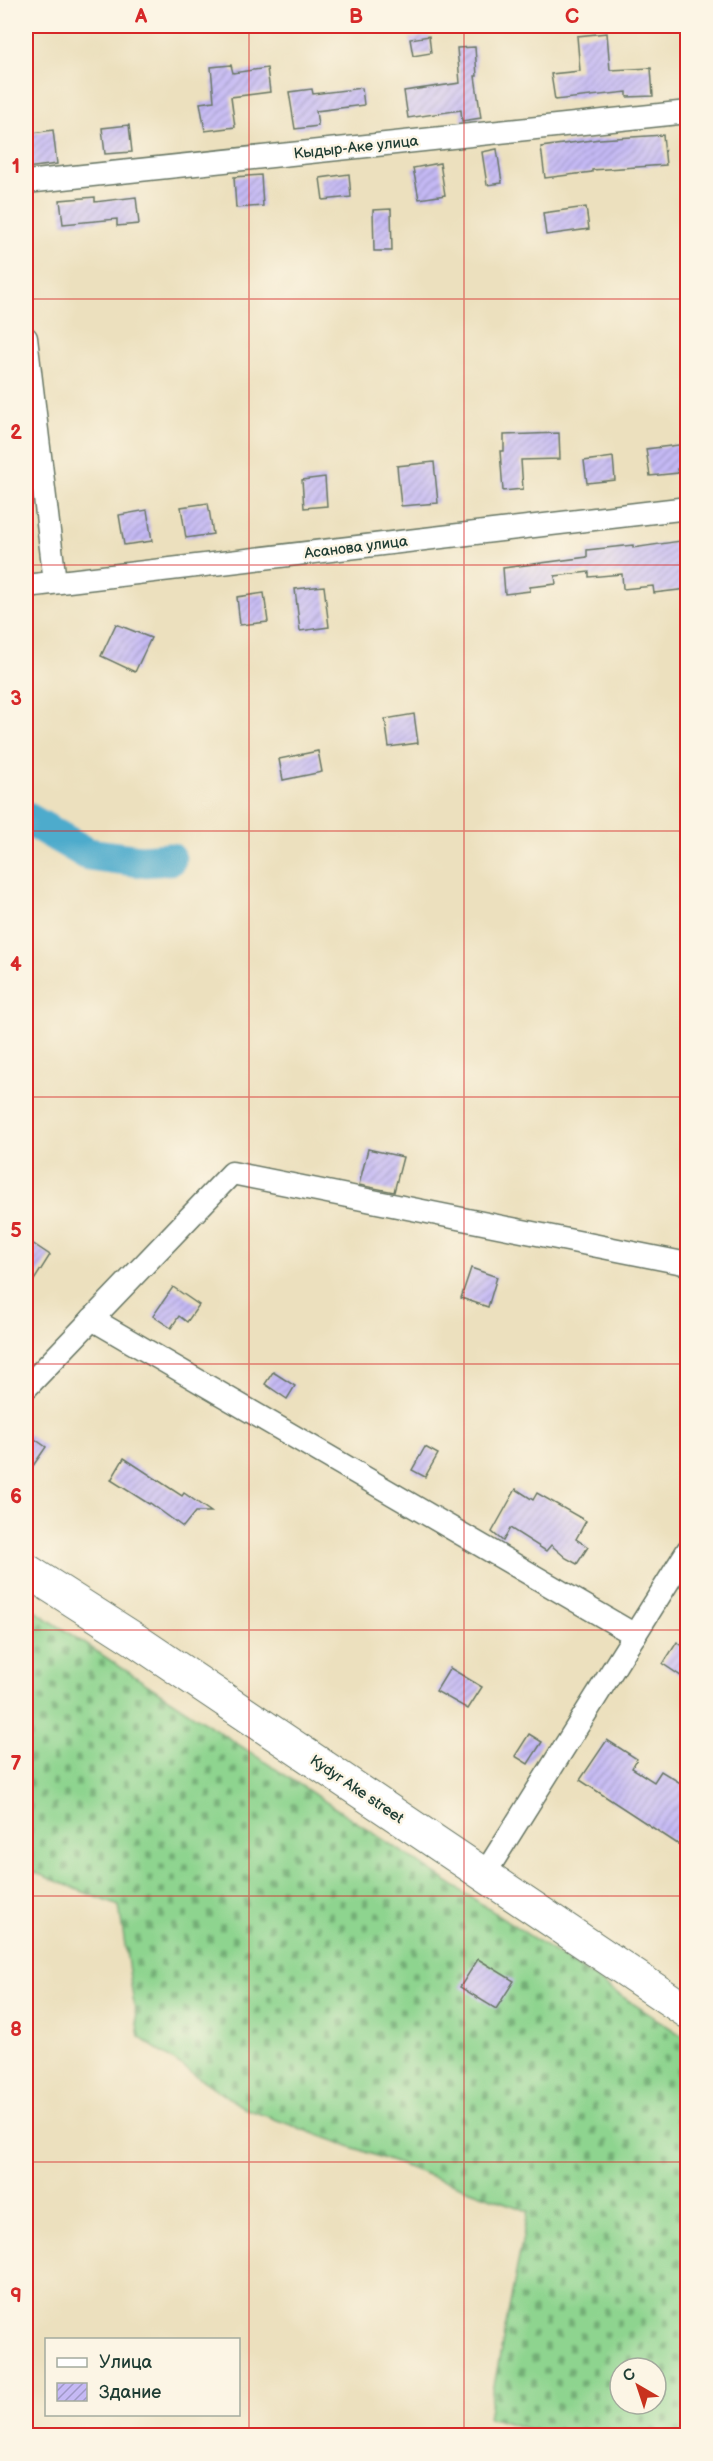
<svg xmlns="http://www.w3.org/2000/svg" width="713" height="2461" viewBox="0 0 713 2461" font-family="'Balsamiq Sans',sans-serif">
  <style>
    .cemetery { fill: url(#cemetery-stones); stroke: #568862; stroke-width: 1.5; fill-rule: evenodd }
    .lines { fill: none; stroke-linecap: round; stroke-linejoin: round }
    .river { stroke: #4dabcc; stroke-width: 33 }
    .building { fill: url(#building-hatch) }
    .minor-casing { stroke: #677664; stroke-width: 25 }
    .highway-casing { stroke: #677664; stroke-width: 35 }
    .path { stroke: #677664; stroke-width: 3; stroke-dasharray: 4.5 4.5; stroke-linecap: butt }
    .minor { stroke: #fff; stroke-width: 22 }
    .highway { stroke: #fff; stroke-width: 33 }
    .grid { fill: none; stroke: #d62828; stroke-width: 1.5; stroke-opacity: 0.55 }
    .labels { text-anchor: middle; stroke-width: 5; stroke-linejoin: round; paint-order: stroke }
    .street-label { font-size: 15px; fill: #1f3d34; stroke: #fcf5e5 }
    .neatline { fill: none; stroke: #d62828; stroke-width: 2 }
    .grid-label { font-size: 20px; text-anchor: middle; font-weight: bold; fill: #d62828 }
  </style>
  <defs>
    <pattern id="cemetery-stones" width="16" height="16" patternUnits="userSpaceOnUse" patternTransform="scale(1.5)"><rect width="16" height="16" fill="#8ed48f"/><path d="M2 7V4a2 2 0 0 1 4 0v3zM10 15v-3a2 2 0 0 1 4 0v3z" fill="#73ad76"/></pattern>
    <pattern id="building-hatch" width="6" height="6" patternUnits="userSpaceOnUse" patternTransform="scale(1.5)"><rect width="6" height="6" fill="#c5b9f5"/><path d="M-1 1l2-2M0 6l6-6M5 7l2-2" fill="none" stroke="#9f98c7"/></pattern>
  </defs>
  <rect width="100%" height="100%" fill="#fcf5e5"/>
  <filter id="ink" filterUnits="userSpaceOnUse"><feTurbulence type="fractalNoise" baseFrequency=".0167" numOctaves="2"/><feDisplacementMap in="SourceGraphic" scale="12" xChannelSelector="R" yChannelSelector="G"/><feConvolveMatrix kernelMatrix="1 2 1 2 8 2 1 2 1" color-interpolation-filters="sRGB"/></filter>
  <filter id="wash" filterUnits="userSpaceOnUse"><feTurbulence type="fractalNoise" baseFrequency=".008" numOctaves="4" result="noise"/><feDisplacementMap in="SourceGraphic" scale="24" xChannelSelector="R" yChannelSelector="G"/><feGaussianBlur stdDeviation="1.35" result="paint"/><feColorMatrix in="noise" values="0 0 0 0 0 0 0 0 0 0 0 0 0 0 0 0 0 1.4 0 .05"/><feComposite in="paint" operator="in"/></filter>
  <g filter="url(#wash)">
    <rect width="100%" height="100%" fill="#ece0be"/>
    <path class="cemetery" d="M 26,1605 L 687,2039 L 687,2435 L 549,2435 L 488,2417 L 528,2211 L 244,2108 L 139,2037 L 119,1906 L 26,1869 ZM 620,2368 L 656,2368 L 656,2404 L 620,2404 Z"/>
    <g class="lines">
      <polyline class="river" points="26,818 88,854 141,861 170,859"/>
    </g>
    <g id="blocks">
      <g class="building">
        <polygon points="607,33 610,70 651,68 653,96 627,97 627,92 555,100 551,74 580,71 577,36"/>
        <polygon points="429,36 431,53 413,56 410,39"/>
        <polygon points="475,47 477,76 475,76 481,118 462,121 461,110 408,118 404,91 460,83 457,48"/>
        <polygon points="231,65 233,73 267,68 270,92 231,97 235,127 205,131 200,103 214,101 211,67"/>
        <polygon points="362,88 364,105 316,111 318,126 295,129 289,92 312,89 313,94"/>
        <polygon points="129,125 132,152 105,154 102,128"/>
        <polygon points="53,130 57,164 26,168 26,134"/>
        <polygon points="663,135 666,165 592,170 592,172 545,178 541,147 600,139"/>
        <polygon points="497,149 502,183 487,185 482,152"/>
        <polygon points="440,163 445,195 419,199 413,168"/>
        <polygon points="349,174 351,197 323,200 320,178"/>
        <polygon points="261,175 263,206 236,208 234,177"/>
        <polygon points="95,197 95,202 136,197 139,224 117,226 117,219 63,224 60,200"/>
        <polygon points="586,207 589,229 546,235 543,213"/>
        <polygon points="391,209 392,251 374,251 373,210"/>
        <polygon points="559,433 560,459 521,460 523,489 503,491 500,451 504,451 504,435"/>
        <polygon points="687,444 687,467 677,469 678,473 650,476 646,449"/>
        <polygon points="613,457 615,480 587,483 584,461"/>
        <polygon points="434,462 438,503 401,506 397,466"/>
        <polygon points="325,477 327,506 304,508 302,480"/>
        <polygon points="208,503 213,534 186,538 181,507"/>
        <polygon points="147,510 152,541 124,545 119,515"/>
        <polygon points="687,540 687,589 654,593 653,586 623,589 622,574 589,577 589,572 555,576 556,584 530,587 530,591 505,594 503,568 587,557 587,550 633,545 633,548"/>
        <polygon points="324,586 329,627 300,631 295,589"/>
        <polygon points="264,593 268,622 240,625 237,597"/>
        <polygon points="116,624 151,638 135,672 101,656"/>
        <polygon points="414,714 418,743 389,747 385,719"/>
        <polygon points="318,751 322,772 283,780 279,759"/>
        <polygon points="368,1149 403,1157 394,1192 359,1185"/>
        <polygon points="26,1239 50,1255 26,1293"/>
        <polygon points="471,1268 497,1277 488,1307 461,1298"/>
        <polygon points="173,1287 199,1305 187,1322 179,1316 171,1328 153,1316"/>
        <polygon points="273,1372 295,1386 287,1399 265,1384"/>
        <polygon points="26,1433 46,1447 26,1476"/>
        <polygon points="425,1447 438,1454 425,1477 412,1470"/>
        <polygon points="124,1458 182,1496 184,1493 211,1512 195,1512 183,1527 150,1503 149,1504 111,1480"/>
        <polygon points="516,1489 533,1500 537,1493 586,1521 576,1539 588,1547 577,1564 566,1558 551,1545 546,1551 510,1528 503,1541 492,1532"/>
        <polygon points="677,1642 687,1649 687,1680 663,1664"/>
        <polygon points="450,1668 482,1687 468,1709 436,1691"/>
        <polygon points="529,1734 542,1742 528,1764 515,1756"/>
        <polygon points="607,1740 637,1759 632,1768 654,1782 661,1771 687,1787 687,1850 580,1780"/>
        <polygon points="478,1959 514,1981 496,2009 460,1987"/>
      </g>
    </g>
  </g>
  <g filter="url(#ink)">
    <use href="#blocks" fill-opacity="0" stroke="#677664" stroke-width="1.5"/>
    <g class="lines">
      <g class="minor-casing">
        <g id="minor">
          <polyline points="26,182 688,112"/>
          <polyline points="26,338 55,582"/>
          <polyline points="26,586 688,508"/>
          <polyline points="92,1319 635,1635"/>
          <polyline points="26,1388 232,1173 688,1264"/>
          <polyline points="484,1875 688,1550"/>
        </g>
      </g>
      <g class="highway-casing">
        <polyline id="highway" points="26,1570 134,1639 688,2012"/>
      </g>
      <polyline class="path" points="684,2436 688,2432"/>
      <use href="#minor" class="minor"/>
      <use href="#highway" class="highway"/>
    </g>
  </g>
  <path class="grid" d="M 249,26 L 249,2436M 464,26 L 464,2436M 26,299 L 688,299M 26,565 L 688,565M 26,831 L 688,831M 26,1097 L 688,1097M 26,1364 L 688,1364M 26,1630 L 688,1630M 26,1896 L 688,1896M 26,2162 L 688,2162"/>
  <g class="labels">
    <g class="street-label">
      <text transform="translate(356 147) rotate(-6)" y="5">Кыдыр-Аке улица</text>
      <text transform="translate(356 547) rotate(-7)" y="5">Асанова улица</text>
      <text transform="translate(357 1789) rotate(34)" y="5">Kydyr Ake street</text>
    </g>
  </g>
  <rect width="713" height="2461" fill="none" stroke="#fcf5e5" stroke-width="66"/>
  <rect x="45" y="2338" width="195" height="78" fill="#fcf5e5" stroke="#a4ab9e" stroke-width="1.5"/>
  <rect x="57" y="2358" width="30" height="9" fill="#ffffff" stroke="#a4ab9e" stroke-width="1.5"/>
  <text x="99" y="2368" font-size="18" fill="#1f3d34">Улица</text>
  <rect x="57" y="2383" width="30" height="18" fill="url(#building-hatch)" stroke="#a4ab9e" stroke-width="1.5"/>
  <text x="99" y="2398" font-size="18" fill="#1f3d34">Здание</text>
  <g transform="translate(638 2386) rotate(321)"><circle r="28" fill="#fcf5e5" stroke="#a4ab9e" stroke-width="1.5"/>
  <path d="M0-4.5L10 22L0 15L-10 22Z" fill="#c8321e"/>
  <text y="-9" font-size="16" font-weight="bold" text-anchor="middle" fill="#1f3d34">С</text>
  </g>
  <rect x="33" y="33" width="647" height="2395" class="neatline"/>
  <g class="grid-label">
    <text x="141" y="23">A</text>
    <text x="356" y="23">B</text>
    <text x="572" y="23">C</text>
    <text x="16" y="173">1</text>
    <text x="16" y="439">2</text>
    <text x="16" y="705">3</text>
    <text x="16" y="971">4</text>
    <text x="16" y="1237">5</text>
    <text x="16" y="1503">6</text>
    <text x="16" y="1770">7</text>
    <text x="16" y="2036">8</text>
    <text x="16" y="2302">9</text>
  </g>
</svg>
